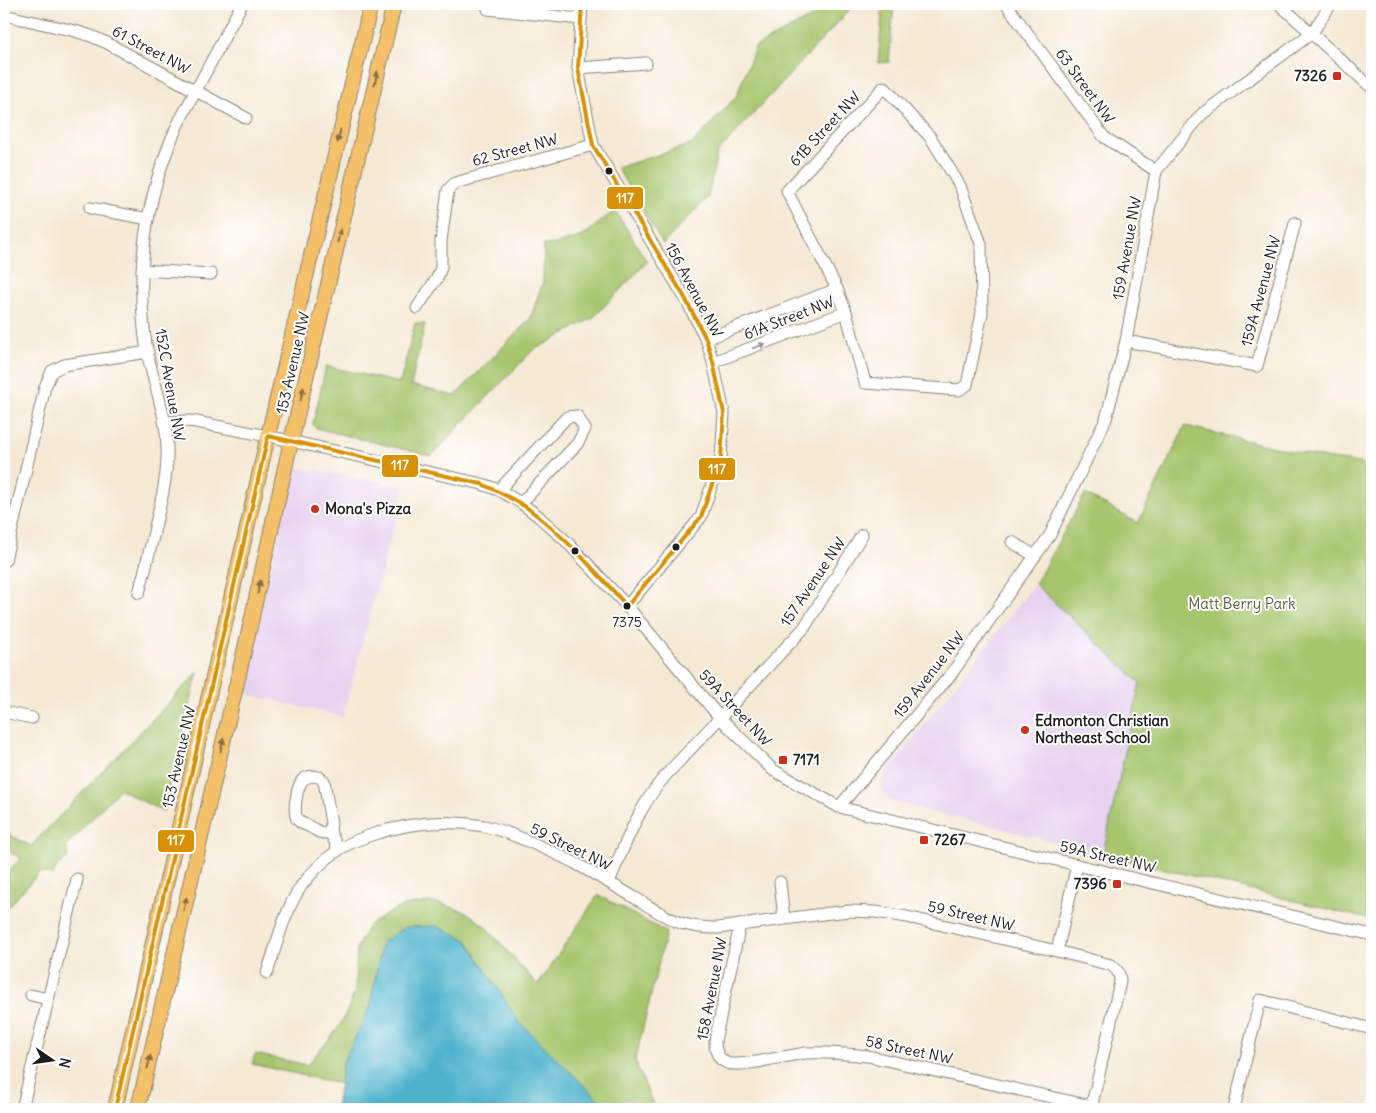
<svg xmlns="http://www.w3.org/2000/svg" width="1376" height="1113" viewBox="0 0 1376 1113" font-family="Delius,sans-serif">
  <style>
    .built { fill: #e7d2ef }
    .green { fill: #a6c56c; stroke: #617044 }
    .water { fill: #4db2cc; stroke: #346774 }
    .lines { fill: none; stroke-linecap: round; stroke-linejoin: round }
    .minor-casing { stroke: #888278; stroke-width: 13 }
    .major-casing { stroke: #888278; stroke-width: 16 }
    .minor { stroke: #fff; stroke-width: 11 }
    .major { stroke: #f4c16b; stroke-width: 14 }
    .bus-1-casing { stroke: #fff; stroke-width: 8 }
    .bus-1 { stroke: #d69104; stroke-width: 4 }
    .oneway { fill: #886e44 }
    .oneway2 { fill: #999 }
    .poi-dot { fill: #c8321e; stroke: #fff; stroke-width: 2 }
    .bus-dot { fill: #1c1c1c; stroke: #fff; stroke-width: 2 }
    .labels { text-anchor: middle; stroke-width: 4; stroke-linejoin: round; paint-order: stroke }
    .bus-label { font-size: 14px; fill: #1c1c1c; stroke: #fff }
    .street-label { font-size: 15px; fill: #1c1c1c; stroke: #fff }
    .poi-label { font-size: 15px; font-weight: bold; fill: #1c1c1c; stroke: #fff; text-anchor: start }
    .park-label { font-size: 15px; fill: #53603c; stroke: #fff }
    .line-badge { stroke: #fff; stroke-width: 2 }
    .badge-label { font-size: 14px; text-anchor: middle; font-weight: bold; fill: #fff }
  </style>
  <rect width="100%" height="100%" fill="#fff"/>
  <filter id="ink" filterUnits="userSpaceOnUse"><feTurbulence type="fractalNoise" baseFrequency=".02" numOctaves="2"/><feDisplacementMap in="SourceGraphic" scale="10" xChannelSelector="R" yChannelSelector="G"/><feConvolveMatrix kernelMatrix="1 2 1 2 8 2 1 2 1" color-interpolation-filters="sRGB"/></filter>
  <filter id="wash" filterUnits="userSpaceOnUse"><feTurbulence type="fractalNoise" baseFrequency=".0096" numOctaves="4" result="noise"/><feDisplacementMap in="SourceGraphic" scale="20" xChannelSelector="R" yChannelSelector="G"/><feGaussianBlur stdDeviation="1.12" result="paint"/><feColorMatrix in="noise" values="0 0 0 0 0 0 0 0 0 0 0 0 0 0 0 0 0 1.4 0 .05"/><feComposite in="paint" operator="in"/></filter>
  <g filter="url(#wash)">
    <rect width="100%" height="100%" fill="#f5e9d4"/>
    <g class="built">
      <polygon points="294,467 404,486 343,717 242,693"/>
      <polygon points="1035,584 1140,683 1103,854 893,802 884,795 882,785 884,776"/>
    </g>
    <g class="green">
      <polygon points="824,4 855,4 717,153 708,197 663,244 617,168 692,144 736,97 755,47 811,17"/>
      <polygon points="883,4 894,4 889,62 878,63"/>
      <polygon points="615,210 647,262 593,318 532,351 431,456 316,428 313,424 326,366 400,383 415,323 425,324 411,385 455,396 530,319 543,282 544,245 556,244 583,236"/>
      <polygon points="1185,426 1313,456 1372,465 1372,920 1103,854 1140,683 1035,584 1085,494 1138,523"/>
      <polygon points="198,672 163,812 120,789 66,846 68,857 57,866 53,875 40,872 4,911 4,876 21,858 4,849 4,832 31,846"/>
      <polygon points="598,895 666,932 635,1061 655,1109 606,1109 599,1100 518,1021 467,940 382,942 370,1008 343,1062 340,1084 252,1064 255,1054 307,1065 336,1031 343,1020 353,997 355,989 357,947 369,925 394,910 404,906 428,902 445,905 466,912 484,925 538,985"/>
    </g>
    <polygon class="water" points="436,926 467,940 518,1021 599,1100 606,1109 336,1109 343,1062 370,1008 382,942 405,927"/>
  </g>
  <g filter="url(#ink)">
    <g class="lines">
      <g class="minor-casing">
        <g id="minor">
          <polyline points="582,4 578,68 593,145 685,298 706,339 713,362 724,413 721,458 701,517 627,606"/>
          <polyline points="1006,4 1104,137 1156,171"/>
          <polyline points="1279,4 1372,88"/>
          <polyline points="488,9 580,19"/>
          <polyline points="4,15 75,31 91,36 107,43 246,118"/>
          <polyline points="578,68 646,63"/>
          <polygon points="884,87 931,138 960,186 981,244 982,313 967,385 959,390 865,383 846,312 837,289 787,191"/>
          <polyline points="90,208 148,219"/>
          <polyline points="142,270 211,274"/>
          <polyline points="417,308 437,278 441,268 441,241 448,190 455,183 593,145"/>
          <polyline points="706,339 837,289"/>
          <polyline points="1126,341 1257,366 1295,223"/>
          <polyline points="713,362 846,312"/>
          <polyline points="164,422 189,421 196,422 268,436 482,484 499,490 521,503 538,516 566,541 627,606 720,718 773,770 839,807 1077,865 1372,935"/>
          <polyline points="499,490 567,417 577,416 585,429 577,444 521,503"/>
          <polyline points="1012,542 1035,556"/>
          <polyline points="5,560 45,387 52,371 64,365 148,352"/>
          <path d="M 139,593 C 145,570 151,546 156,523 C 162,498 168,473 167,448 C 167,415 153,383 147,351 C 134,272 145,197 178,124 L 242,4"/>
          <polyline points="4,712 32,718"/>
          <polyline points="839,807 952,673 1050,535 1106,419 1126,341 1156,171 1202,114 1312,33 1331,4"/>
          <path d="M 330,832 C 322,835 318,831 312,828 C 308,825 301,824 298,820 C 292,814 297,783 304,779 C 308,776 314,776 319,777 L 324,781 L 331,823 L 330,832 L 339,850"/>
          <path d="M 609,882 C 625,844 639,805 667,774 L 804,628 L 862,535"/>
          <polyline points="780,882 784,919"/>
          <path d="M 740,925 L 715,1041 C 715,1050 717,1059 727,1063 C 740,1068 788,1055 806,1053 C 827,1052 848,1054 868,1056 L 1091,1106"/>
          <polyline points="1057,951 1077,865"/>
          <path d="M 267,973 C 277,944 284,911 302,885 C 312,872 324,860 337,851 C 346,844 357,840 368,836 C 405,823 444,819 484,826 C 512,832 549,850 575,863 C 596,875 617,887 637,899 C 652,908 667,919 684,924 C 695,927 707,928 718,928 L 830,913 L 850,911 L 875,912 L 907,917 L 1057,951 L 1111,965 C 1118,970 1120,974 1120,982 L 1091,1109"/>
          <polyline points="31,995 48,999"/>
          <polyline points="22,1109 77,879"/>
          <polyline points="1234,1109 1260,1000 1372,1029"/>
        </g>
      </g>
      <g class="major-casing">
        <g id="major">
          <polyline points="115,1109 264,453 371,4"/>
          <polyline points="138,1109 250,626 286,463 394,4"/>
        </g>
      </g>
      <use href="#minor" class="minor"/>
      <use href="#major" class="major"/>
      <g class="bus-1-casing">
        <g id="bus-1">
          <polyline points="582,4 578,68 593,145 685,298 706,339 713,362 724,413 721,458 701,517 627,606"/>
          <path d="M 115,1109 L 268,436 L 482,484 C 497,491 512,498 526,507 C 564,535 595,571 627,606"/>
        </g>
      </g>
      <use href="#bus-1" class="bus-1"/>
    </g>
    <defs><path id="oneway-solid" d="M-6-.8H1V-3.2L6.5 0L1 3.2V.8H-6Z" transform="scale(1.25)"/></defs>
    <g class="oneway">
      <use href="#oneway-solid" transform="translate(376 78) rotate(-77)"/>
      <use href="#oneway-solid" transform="translate(339 136) rotate(103)"/>
      <use href="#oneway-solid" transform="translate(339 236) rotate(-77)"/>
      <use href="#oneway-solid" transform="translate(302 394) rotate(-77)"/>
      <use href="#oneway-solid" transform="translate(259 587) rotate(-78)"/>
      <use href="#oneway-solid" transform="translate(222 745) rotate(-77)"/>
      <use href="#oneway-solid" transform="translate(185 904) rotate(-77)"/>
      <use href="#oneway-solid" transform="translate(149 1062) rotate(-77)"/>
    </g>
    <use class="oneway2" href="#oneway-solid" transform="translate(759 346) rotate(-20)"/>
  </g>
  <g class="poi-dot">
    <rect x="1332" y="71" width="10" height="10" rx="2.5"/>
    <circle cx="315" cy="509" r="5"/>
    <circle cx="1025" cy="730" r="5"/>
    <rect x="778" y="755" width="10" height="10" rx="2.5"/>
    <rect x="919" y="835" width="10" height="10" rx="2.5"/>
    <rect x="1112" y="879" width="10" height="10" rx="2.5"/>
  </g>
  <g class="bus-dot">
    <circle cx="609" cy="171" r="4.5"/>
    <circle cx="676" cy="547" r="4.5"/>
    <circle cx="575" cy="551" r="4.5"/>
    <circle cx="627" cy="606" r="4.5"/>
  </g>
  <g class="labels">
    <g class="bus-label">
      <text x="627" y="627">7375</text>
    </g>
    <g class="street-label">
      <text transform="translate(151 50) rotate(28)" y="5">61 Street NW</text>
      <text transform="translate(1085 86) rotate(54)" y="5">63 Street NW</text>
      <text transform="translate(825 129) rotate(-47)" y="5">61B Street NW</text>
      <text transform="translate(515 150) rotate(-15)" y="5">62 Street NW</text>
      <text transform="translate(1127 248) rotate(-80)" y="5">159 Avenue NW</text>
      <text transform="translate(694 290) rotate(62)" y="5">156 Avenue NW</text>
      <text transform="translate(1261 291) rotate(-75)" y="5">159A Avenue NW</text>
      <text transform="translate(789 318) rotate(-21)" y="5">61A Street NW</text>
      <text transform="translate(293 363) rotate(-77)" y="5">153 Avenue NW</text>
      <text transform="translate(170 385) rotate(80)" y="5">152C Avenue NW</text>
      <text transform="translate(813 582) rotate(-56)" y="5">157 Avenue NW</text>
      <text transform="translate(929 675) rotate(-52)" y="5">159 Avenue NW</text>
      <text transform="translate(735 708) rotate(47)" y="5">59A Street NW</text>
      <text transform="translate(179 757) rotate(-77)" y="5">153 Avenue NW</text>
      <text transform="translate(571 847) rotate(26)" y="5">59 Street NW</text>
      <text transform="translate(1108 857) rotate(13)" y="5">59A Street NW</text>
      <text transform="translate(971 916) rotate(13)" y="5">59 Street NW</text>
      <text transform="translate(712 989) rotate(-79)" y="5">158 Avenue NW</text>
      <text transform="translate(909 1050) rotate(12)" y="5">58 Street NW</text>
    </g>
    <g class="poi-label">
      <text x="1327" y="81" text-anchor="end">7326</text>
      <text x="325" y="514">Mona's Pizza</text>
      <text x="1035" y="726">Edmonton Christian<tspan x="1035" dy="17">Northeast School</tspan></text>
      <text x="793" y="765">7171</text>
      <text x="934" y="845">7267</text>
      <text x="1107" y="889" text-anchor="end">7396</text>
    </g>
    <g class="park-label">
      <text x="1242" y="609">Matt Berry Park</text>
    </g>
  </g>
  <g class="line-badge">
    <rect x="606" y="186" width="38" height="24" rx="5" fill="#d69104"/>
    <rect x="381" y="454" width="38" height="24" rx="5" fill="#d69104"/>
    <rect x="698" y="457" width="38" height="24" rx="5" fill="#d69104"/>
    <rect x="157" y="829" width="38" height="24" rx="5" fill="#d69104"/>
  </g>
  <g class="badge-label">
    <text x="625" y="203">117</text>
    <text x="400" y="470">117</text>
    <text x="717" y="474">117</text>
    <text x="176" y="845">117</text>
  </g>
  <rect width="1376" height="1113" fill="none" stroke="#fff" stroke-width="20"/>
  <g transform="translate(52 1060) rotate(103)" stroke="#ffffff" stroke-width="4" paint-order="stroke">
  <path d="M0-4L9 19L0 12L-9 19Z" fill="#1c1c1c"/>
  <text y="-8" font-size="14" font-weight="bold" text-anchor="middle" fill="#1c1c1c">N</text>
  </g>
</svg>
